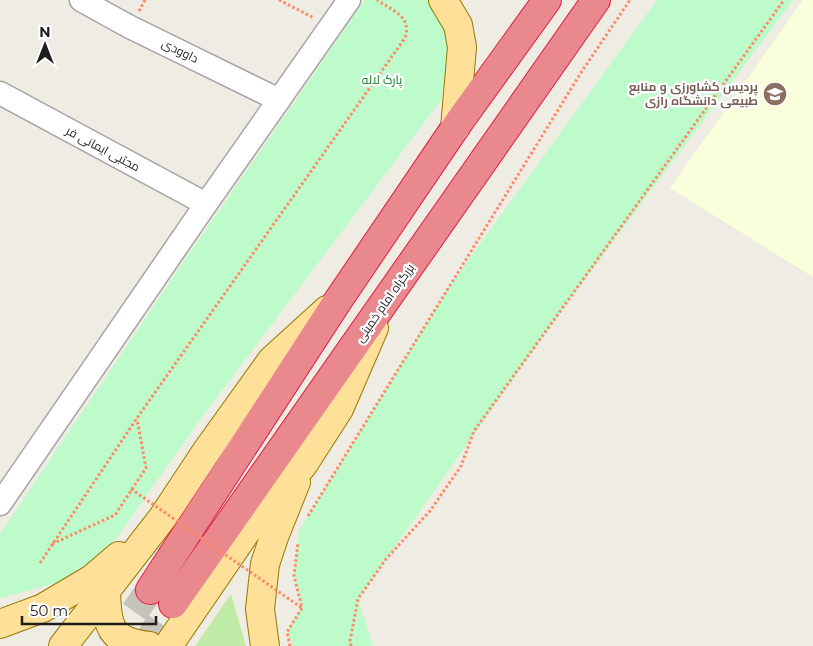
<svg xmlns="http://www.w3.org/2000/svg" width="813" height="646" viewBox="0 0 813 646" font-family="Montserrat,Cairo,sans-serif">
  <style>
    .education { fill: #faffdb }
    .grass { fill: #bfeba7 }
    .park { fill: #befbcb }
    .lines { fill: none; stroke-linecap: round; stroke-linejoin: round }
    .highway-tunnel { stroke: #c5c3bb; stroke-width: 28; stroke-dasharray: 28 14; stroke-linecap: butt }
    .minor-casing { stroke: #a4a4a4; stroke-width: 25 }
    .major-casing { stroke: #967800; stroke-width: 30 }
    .highway-casing { stroke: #de1f47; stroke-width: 30 }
    .path { stroke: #fe8965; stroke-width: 3; stroke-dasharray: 2.5 2.5; stroke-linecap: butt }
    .minor { stroke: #fff; stroke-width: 22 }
    .major { stroke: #fee098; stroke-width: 28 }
    .highway { stroke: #e9888d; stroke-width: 28 }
    .path-bridge { stroke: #fe8965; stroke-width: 3; stroke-dasharray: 2.5 2.5; stroke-linecap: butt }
    .labels { text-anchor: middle; stroke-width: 4.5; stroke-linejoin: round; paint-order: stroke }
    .street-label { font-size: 12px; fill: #1d1d1d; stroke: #fff }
    .park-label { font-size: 12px; fill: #087e22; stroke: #fff }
    .education-label { font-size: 12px; font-weight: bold; fill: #785e54; stroke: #fff; text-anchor: end }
  </style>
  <rect width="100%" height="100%" fill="#efece3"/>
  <polygon class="education" points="803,0 813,0 813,277 670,188"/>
  <polygon class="grass" points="231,594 246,646 195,646"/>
  <g class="park">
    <polygon points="365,0 430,0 452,39 441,100 202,417 91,574 0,598 0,534 180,267"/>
    <polygon points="657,0 793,0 554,321 358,599 373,646 293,646 287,632 302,608 294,576 299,531 450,285"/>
  </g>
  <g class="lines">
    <g class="highway-tunnel">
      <polyline points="110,646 150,590"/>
      <polyline points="144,646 173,604"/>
    </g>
    <g class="minor-casing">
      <g id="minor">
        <polyline points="81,0 130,27 279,100"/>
        <polyline points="0,93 206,204"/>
        <polyline points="0,504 206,204 349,0"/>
      </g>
    </g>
    <g class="major-casing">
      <g id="major">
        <polyline points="443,0 458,25 462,47 455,128"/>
        <path d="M 106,591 C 107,628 110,641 149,646"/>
        <polyline points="0,624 43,608 92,579 119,556"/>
        <polyline points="63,646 163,517 206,452 272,360 327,310"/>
        <polyline points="168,646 259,513 303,465 339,409 374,328"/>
        <polyline points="265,646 260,609 265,564 274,537 296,482"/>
      </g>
    </g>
    <g class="highway-casing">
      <g id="highway">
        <polyline points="150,590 339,299 459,122 547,0"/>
        <polyline points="173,604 596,0"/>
      </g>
    </g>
    <g class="path">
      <polyline points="279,0 314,18"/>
      <polyline points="139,11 145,0"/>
      <polyline points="308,516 582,71 630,0"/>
      <polyline points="52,544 115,515 146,468 137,419"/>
      <path d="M 40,563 L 137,418 L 405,38 C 412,16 393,11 377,0"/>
      <polyline points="290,646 287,632 302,608 294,576 298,542"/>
      <polyline points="351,646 350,641 358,599 386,559 430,511 461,466 474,431 784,0"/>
    </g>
    <use href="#minor" class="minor"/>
    <use href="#major" class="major"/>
    <use href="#highway" class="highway"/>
    <polyline class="path-bridge" points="131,489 302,608"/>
  </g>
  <defs>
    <g id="university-disc" transform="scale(1.25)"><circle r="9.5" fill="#8d6e63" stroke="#fff"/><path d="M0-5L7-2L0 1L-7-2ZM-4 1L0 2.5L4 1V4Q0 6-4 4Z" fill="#fff"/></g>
  </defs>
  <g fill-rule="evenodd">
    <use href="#university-disc" x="775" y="94"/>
  </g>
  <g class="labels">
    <g class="street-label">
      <text transform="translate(180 51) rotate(26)" y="4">داوودی</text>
      <text transform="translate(103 149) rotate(28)" y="4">مجتبی ایمانی فر</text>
      <text transform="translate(385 303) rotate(-55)" y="4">بزرگراه امام خمینی</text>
    </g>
    <g class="park-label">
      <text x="382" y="84">پارک لاله</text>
    </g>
    <g class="education-label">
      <text x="758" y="91">پردیس کشاورزی و منابع<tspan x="758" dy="14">طبیعی دانشگاه رازی</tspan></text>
    </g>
  </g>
  <g transform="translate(45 45)" stroke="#ffffff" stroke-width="4" paint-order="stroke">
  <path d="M0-4L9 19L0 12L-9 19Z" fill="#1d1d1d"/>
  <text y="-8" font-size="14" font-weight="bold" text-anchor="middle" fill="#1d1d1d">N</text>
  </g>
  <path d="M22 616v8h134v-8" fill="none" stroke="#1d1d1d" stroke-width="2.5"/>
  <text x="30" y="616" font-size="15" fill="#1d1d1d" stroke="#ffffff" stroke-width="4" paint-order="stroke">50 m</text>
</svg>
